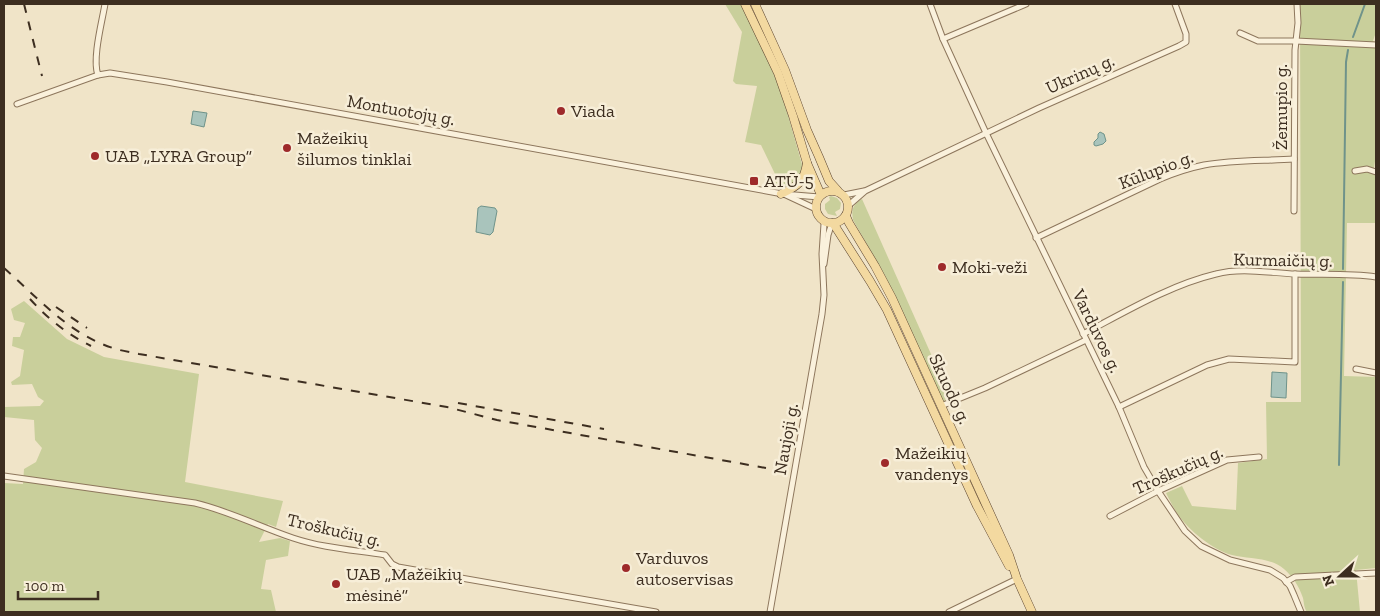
<svg xmlns="http://www.w3.org/2000/svg" width="1380" height="616" viewBox="0 0 1380 616" font-family="'Zilla Slab',serif">
  <style>
    .green { fill: #c9cf9b }
    .water { fill: #a9c4bc; stroke: #6f938a }
    .lines { fill: none; stroke-linecap: round; stroke-linejoin: round }
    .stream { stroke: #6f938a; stroke-width: 2 }
    .street-casing { stroke: #8d765c; stroke-width: 7 }
    .primary-casing { stroke: #5b4430; stroke-width: 9 }
    .street { stroke: #faf1dc; stroke-width: 5 }
    .primary { stroke: #f3d9a0; stroke-width: 8 }
    .rail { stroke: #3d2e20; stroke-width: 2; stroke-dasharray: 9 9; stroke-linecap: butt }
    .poi-dot { fill: #9e2a2b; stroke: #f7eed8; stroke-width: 2 }
    .labels { text-anchor: middle; stroke-width: 5; stroke-linejoin: round; paint-order: stroke }
    .street-label { font-size: 18px; fill: #3d2e20; stroke: #f7eed8 }
    .poi-label { font-size: 18px; fill: #3d2e20; stroke: #f7eed8; text-anchor: start }
  </style>
  <rect width="100%" height="100%" fill="#f0e4c8"/>
  <g class="green">
    <path d="M 725,4 L 742,4 L 777,81 L 788,115 L 803,168 C 798,183 792,188 777,187 L 774,182 L 775,174 L 761,145 L 745,142 L 757,86 L 736,84 L 733,81 L 742,32 Z"/>
    <path d="M 1300,4 L 1376,4 L 1376,32 L 1373,41 L 1376,42 L 1376,155 L 1374,168 L 1376,169 L 1376,223 L 1347,223 L 1344,376 L 1376,377 L 1376,568 L 1356,570 L 1360,612 L 1307,612 C 1304,608 1304,603 1303,598 C 1299,586 1293,577 1284,569 C 1270,557 1248,559 1232,555 C 1213,550 1188,530 1177,513 C 1173,507 1169,499 1166,493 L 1182,486 L 1192,506 L 1236,510 L 1238,463 L 1267,459 L 1266,402 L 1301,402 Z"/>
    <polygon points="831,196 837,198 841,203 840,209 835,212 837,216 828,214 825,209 825,204 830,200 829,197"/>
    <path d="M 862,199 L 951,399 L 944,401 L 940,396 L 885,276 L 853,220 C 851,210 853,204 862,199 Z"/>
    <polygon points="24,301 67,339 104,357 199,374 185,482 283,501 276,527 268,524 259,542 280,538 290,541 288,556 266,560 261,589 271,590 276,612 4,612 4,483 23,484 24,469 36,462 42,448 35,440 34,420 4,417 4,407 40,406 44,401 38,397 32,384 12,385 11,382 20,376 24,350 12,346 13,337 20,337 25,323 14,320 11,309"/>
  </g>
  <g class="water">
    <polygon points="193,111 207,113 204,127 191,124"/>
    <polygon points="1100,132 1104,134 1106,141 1103,144 1096,146 1094,145 1094,142 1098,138 1098,134"/>
    <polygon points="481,206 495,208 497,211 493,232 490,235 476,232 478,208"/>
    <polygon points="1272,372 1287,373 1286,398 1271,397"/>
  </g>
  <g class="lines">
    <g class="stream">
      <polyline points="1353,37 1365,4"/>
      <polyline points="1343,269 1346,62 1348,50"/>
      <polyline points="1339,465 1343,282"/>
    </g>
    <g class="street-casing">
      <g id="street">
        <polyline points="930,4 943,39 986,133 1119,407 1144,467 1158,491 1185,531 1201,546 1230,560 1270,570 1283,578 1290,586 1294,595 1301,612"/>
        <polyline points="1240,33 1258,41 1296,41 1376,45"/>
        <polyline points="943,39 1026,4"/>
        <path d="M 98,75 C 92,59 102,22 105,4"/>
        <polyline points="17,104 98,75 110,73 167,82 783,194 819,197"/>
        <polyline points="1355,171 1367,169 1376,172"/>
        <polyline points="786,195 816,209"/>
        <polyline points="844,195 864,191"/>
        <polyline points="849,205 865,191 1039,108 1179,46 1186,42 1186,34 1175,4"/>
        <polyline points="1294,211 1295,50 1298,23 1297,4"/>
        <path d="M 1036,238 L 1160,179 C 1174,173 1189,168 1204,165 C 1234,160 1264,161 1294,159"/>
        <polyline points="824,264 828,235 832,223"/>
        <path d="M 1083,334 C 1125,312 1170,285 1216,274 C 1242,267 1269,273 1296,274 C 1322,275 1350,273 1376,277"/>
        <polyline points="1356,369 1376,373"/>
        <polyline points="941,406 985,388 1086,340"/>
        <polyline points="1119,407 1207,365 1229,359 1295,362 1295,274"/>
        <path d="M 4,476 L 195,503 C 229,511 260,527 293,538 C 323,548 354,550 385,555 L 392,564 L 398,567 L 656,612"/>
        <polyline points="1110,516 1158,491 1227,460 1259,457"/>
        <polyline points="1286,582 1295,577 1376,573"/>
        <polyline points="770,612 822,314 824,295 822,254 824,224 823,221"/>
        <polyline points="949,612 1017,579"/>
      </g>
    </g>
    <g class="primary-casing">
      <g id="primary">
        <polyline points="745,4 778,73 793,116 807,163 821,195"/>
        <polyline points="755,4 785,70 807,130 819,157 829,181 838,191"/>
        <circle cx="832" cy="207" r="16"/>
        <path d="M 781,194 C 798,186 804,182 807,163"/>
        <polyline points="846,216 849,223 875,266 892,298 1009,555 1017,579 1032,612"/>
        <polyline points="833,223 870,281 887,310 977,506 1009,566"/>
      </g>
    </g>
    <use href="#street" class="street"/>
    <use href="#primary" class="primary"/>
    <g class="rail">
      <polyline points="24,4 42,76"/>
      <path d="M 4,268 C 38,298 69,334 113,348 C 121,351 131,352 139,354 L 447,407 L 497,420 L 766,468"/>
      <path d="M 30,299 C 48,319 67,334 91,346"/>
      <polyline points="56,307 87,328"/>
      <polyline points="458,403 604,429"/>
    </g>
  </g>
  <g class="poi-dot">
    <circle cx="561" cy="111" r="5"/>
    <circle cx="287" cy="148" r="5"/>
    <circle cx="95" cy="156" r="5"/>
    <rect x="749" y="176" width="10" height="10" rx="2.5"/>
    <circle cx="942" cy="267" r="5"/>
    <circle cx="885" cy="463" r="5"/>
    <circle cx="626" cy="568" r="5"/>
    <circle cx="336" cy="584" r="5"/>
  </g>
  <g class="labels">
    <g class="street-label">
      <text transform="translate(1080 74) rotate(-24)" y="6">Ukrinų g.</text>
      <text transform="translate(1281 107) rotate(-90)" y="6">Žemupio g.</text>
      <text transform="translate(401 110) rotate(10)" y="6">Montuotojų g.</text>
      <text transform="translate(1156 170) rotate(-21)" y="6">Kūlupio g.</text>
      <text transform="translate(1283 260) rotate(1)" y="6">Kurmaičių g.</text>
      <text transform="translate(1097 331) rotate(64)" y="6">Varduvos g.</text>
      <text transform="translate(950 389) rotate(65)" y="6">Skuodo g.</text>
      <text transform="translate(786 439) rotate(-80)" y="6">Naujoji g.</text>
      <text transform="translate(1178 470) rotate(-24)" y="6">Troškučių g.</text>
      <text transform="translate(334 530) rotate(13)" y="6">Troškučių g.</text>
    </g>
    <g class="poi-label">
      <text x="571" y="117">Viada</text>
      <text x="297" y="144">Mažeikių<tspan x="297" dy="21">šilumos tinklai</tspan></text>
      <text x="105" y="162">UAB „LYRA Group“</text>
      <text x="764" y="187">ATŪ-5</text>
      <text x="952" y="273">Moki-veži</text>
      <text x="895" y="459">Mažeikių<tspan x="895" dy="21">vandenys</tspan></text>
      <text x="636" y="564">Varduvos<tspan x="636" dy="21">autoservisas</tspan></text>
      <text x="346" y="580">UAB „Mažeikių<tspan x="346" dy="21">mėsinė“</tspan></text>
    </g>
  </g>
  <rect width="1380" height="616" fill="none" stroke="#3d2e20" stroke-width="10"/>
  <g transform="translate(1340 576) rotate(249)" stroke="#f7eed8" stroke-width="4" paint-order="stroke">
  <path d="M0-4L9 19L0 12L-9 19Z" fill="#3d2e20"/>
  <text y="-8" font-size="14" font-weight="bold" text-anchor="middle" fill="#3d2e20">N</text>
  </g>
  <path d="M18 591v8h80v-8" fill="none" stroke="#3d2e20" stroke-width="2.5"/>
  <text x="25" y="591" font-size="15" fill="#3d2e20" stroke="#f7eed8" stroke-width="4" paint-order="stroke">100 m</text>
</svg>
